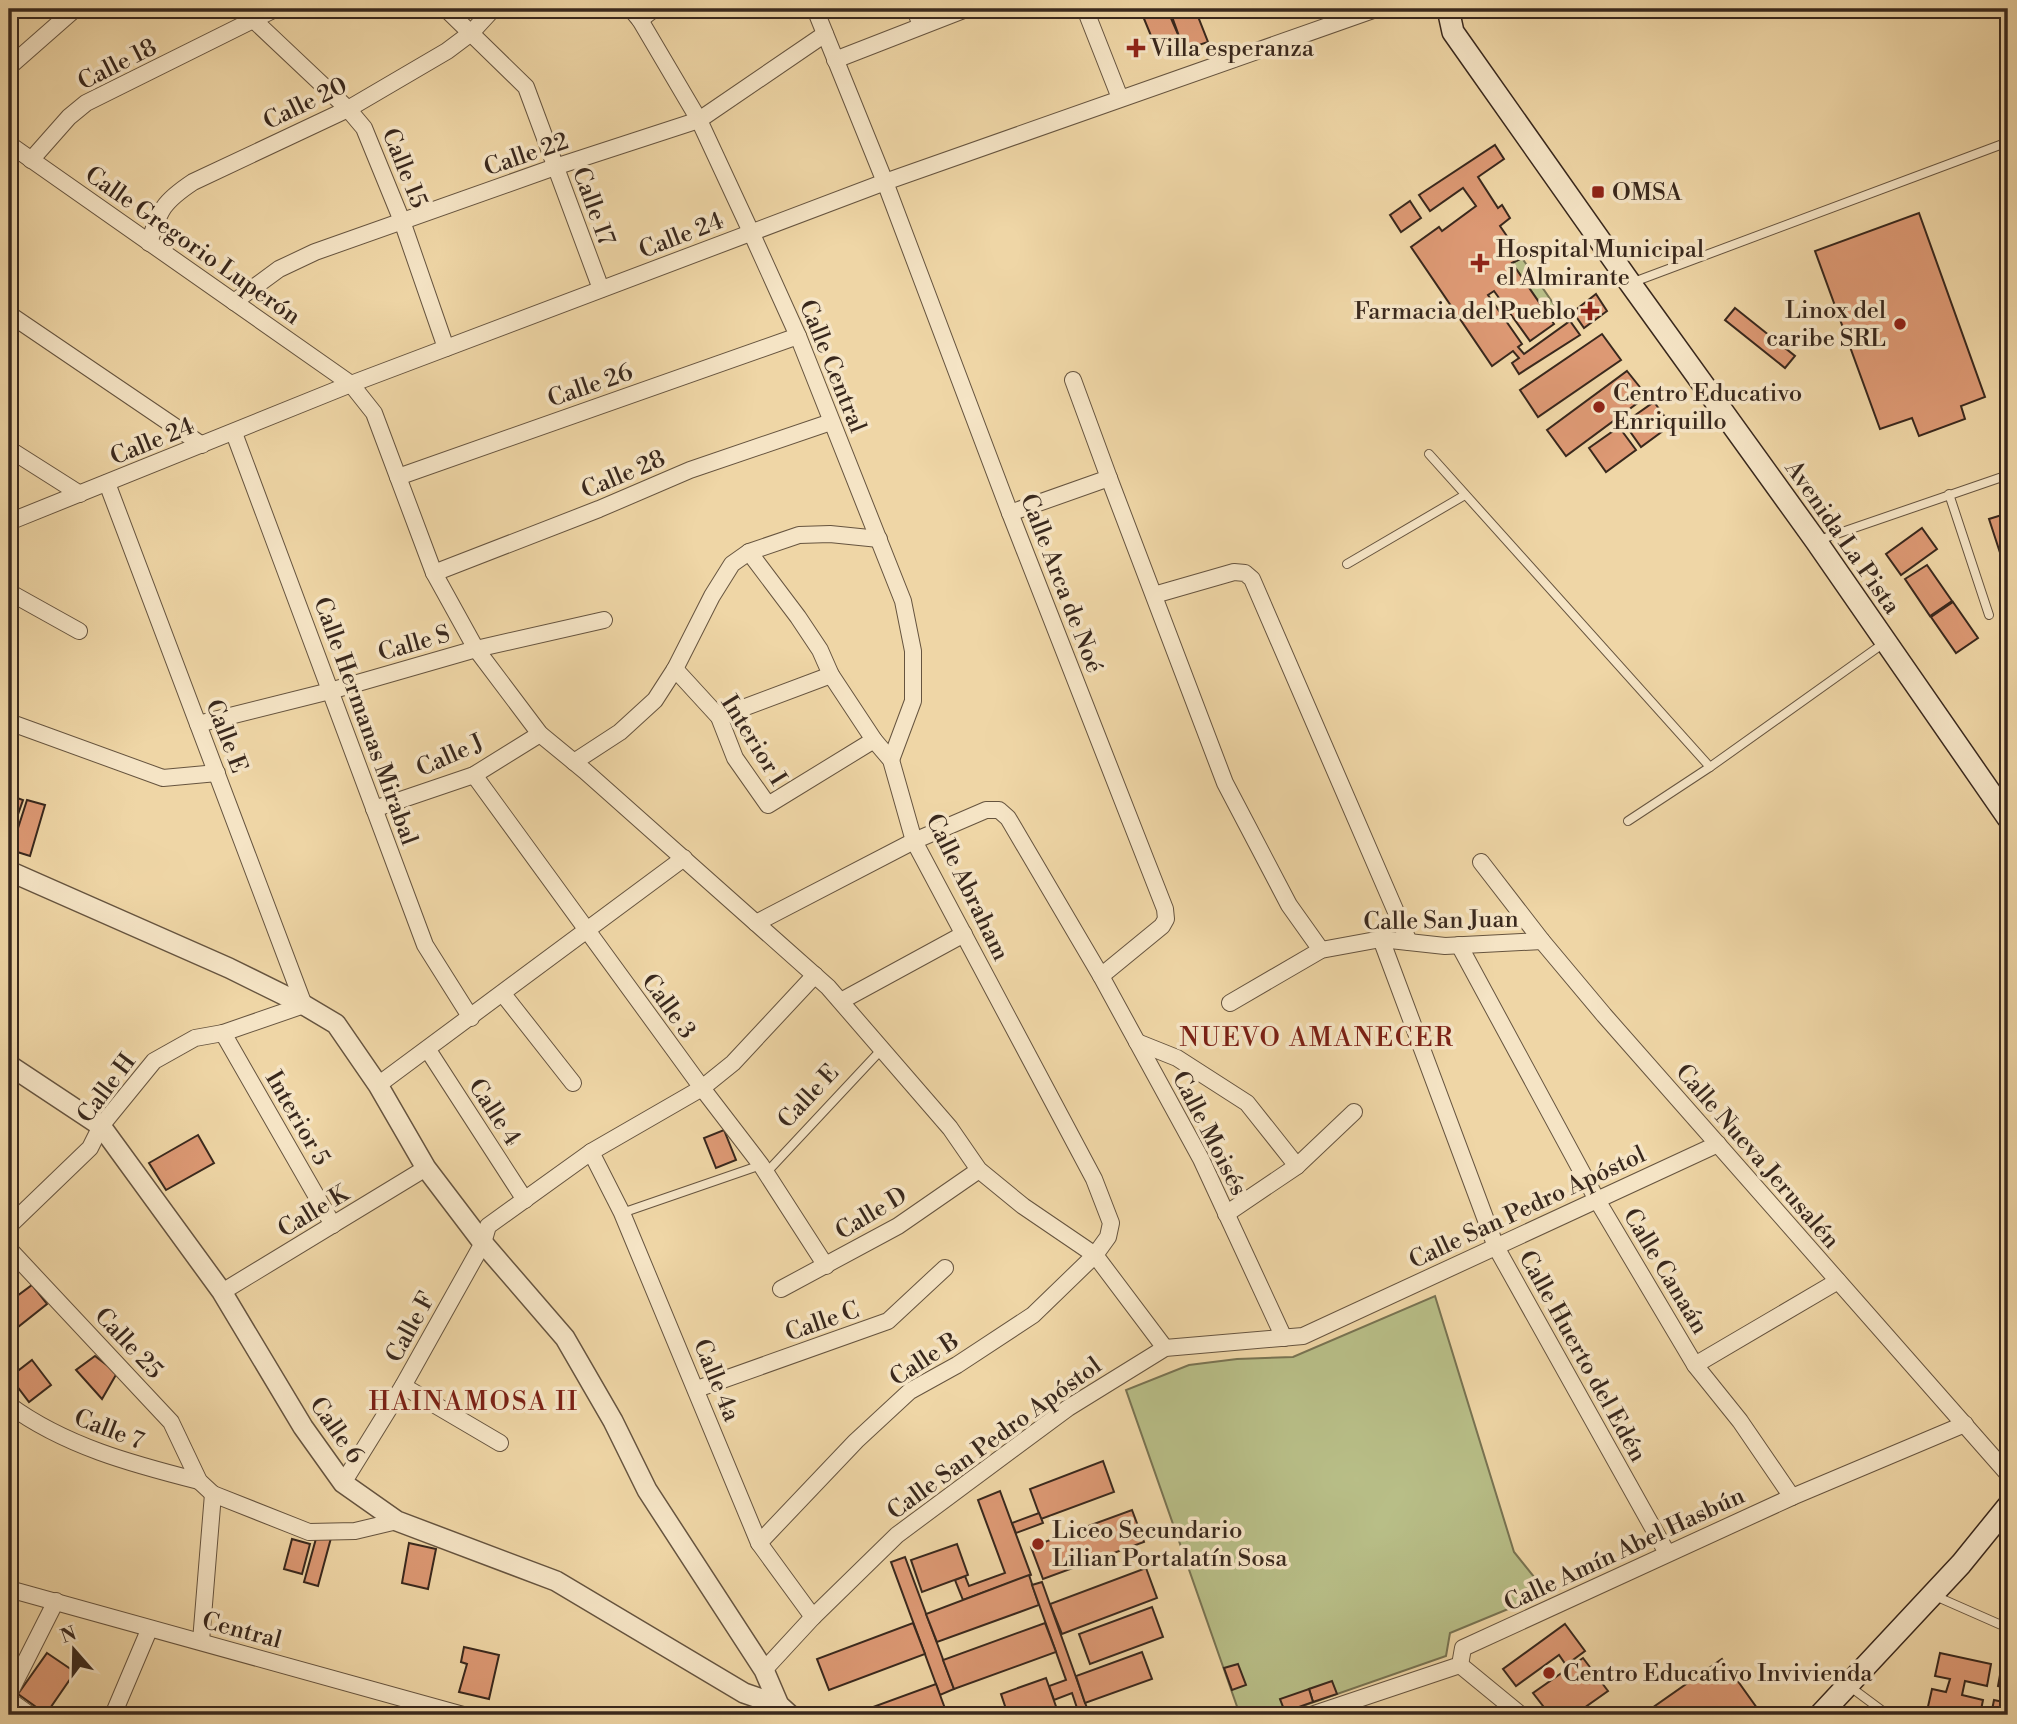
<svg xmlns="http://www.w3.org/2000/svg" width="2017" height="1724" viewBox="0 0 2017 1724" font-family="'Libre Bodoni',serif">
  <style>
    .green { fill: #b8be87; stroke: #787352; stroke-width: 2 }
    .building { fill: #dd9974; stroke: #39281d; stroke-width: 2 }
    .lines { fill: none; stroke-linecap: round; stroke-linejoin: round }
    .service-casing { stroke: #66543f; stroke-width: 10 }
    .minor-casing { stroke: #66543f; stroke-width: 18 }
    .tertiary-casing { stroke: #66543f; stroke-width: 22 }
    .secondary-casing { stroke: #39281d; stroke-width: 24 }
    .service { stroke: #f5e4c5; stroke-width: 8 }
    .minor { stroke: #f5e4c5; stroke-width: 16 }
    .tertiary { stroke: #f5e4c5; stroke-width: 19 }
    .secondary { stroke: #f5e4c5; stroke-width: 21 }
    .poi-dot { fill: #8f2418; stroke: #f5e4c5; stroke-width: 2.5 }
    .labels { text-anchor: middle; stroke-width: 7; stroke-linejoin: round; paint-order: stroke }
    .poi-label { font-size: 24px; fill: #39281d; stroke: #f5e4c5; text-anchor: start }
    .street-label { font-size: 24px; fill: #39281d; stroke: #f5e4c5 }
    .neighbourhood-label { font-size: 26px; letter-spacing: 2px; fill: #7a1f14; stroke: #f5e4c5 }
  </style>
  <rect width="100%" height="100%" fill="#efd6a6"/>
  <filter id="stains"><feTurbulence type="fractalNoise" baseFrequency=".00286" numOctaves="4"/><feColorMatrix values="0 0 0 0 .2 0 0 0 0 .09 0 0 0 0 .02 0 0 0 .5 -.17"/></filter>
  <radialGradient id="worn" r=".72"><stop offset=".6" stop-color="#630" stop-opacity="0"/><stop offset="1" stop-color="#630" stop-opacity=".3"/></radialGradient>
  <g class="green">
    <polygon points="1522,258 1555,306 1553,316 1550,318 1512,263"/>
    <polygon points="1435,1296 1514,1552 1547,1593 1450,1633 1446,1656 1277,1715 1240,1715 1126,1390 1189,1365 1237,1359 1293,1357"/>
  </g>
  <g class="building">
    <polygon points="1140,9 1167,9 1180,39 1156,48"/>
    <polygon points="1177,9 1195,9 1208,42 1184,50 1170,11"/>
    <polygon points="1495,145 1504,159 1478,177 1498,208 1502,205 1510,218 1500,226 1522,258 1512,263 1554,324 1530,341 1494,291 1488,295 1522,344 1518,347 1524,354 1570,321 1580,335 1519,374 1512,363 1519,358 1513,351 1492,366 1411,247 1439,227 1442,231 1476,206 1463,188 1430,211 1419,195"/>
    <polygon points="1410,201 1421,218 1401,232 1390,215"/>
    <polygon points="1919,213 1985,397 1961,406 1965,419 1919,436 1912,418 1880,429 1815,251"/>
    <polygon points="1596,294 1607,311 1584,328 1573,312"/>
    <polygon points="1735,308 1795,356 1785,368 1725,320"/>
    <polygon points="1602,334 1621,360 1538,417 1520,390"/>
    <polygon points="1627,371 1647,396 1566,456 1547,430"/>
    <polygon points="1654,402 1671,425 1641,447 1624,423"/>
    <polygon points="1619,427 1636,450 1606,472 1589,448"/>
    <polygon points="2008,513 2008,570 2006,571 1989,519"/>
    <polygon points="1922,528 1937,549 1901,575 1886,554"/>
    <polygon points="1927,565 1952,601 1930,616 1905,579"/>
    <polygon points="1953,602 1978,638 1956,653 1931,617"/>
    <polygon points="9,795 23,800 9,840"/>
    <polygon points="27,800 45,805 30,856 11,850"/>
    <polygon points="724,1130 736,1160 716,1168 704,1138"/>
    <polygon points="198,1135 214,1163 166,1190 149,1163"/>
    <polygon points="32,1285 47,1304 18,1327 9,1316 9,1302"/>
    <polygon points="95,1356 117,1373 102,1399 76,1370"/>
    <polygon points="32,1360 51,1385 29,1402 10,1377"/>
    <polygon points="1103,1461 1114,1492 1041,1519 1030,1489"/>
    <polygon points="1000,1491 1031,1575 963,1600 955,1580 965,1576 969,1586 1005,1573 978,1500"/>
    <polygon points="1132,1510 1144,1542 1043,1579 1031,1547"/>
    <polygon points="1039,1513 1043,1523 1016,1533 1012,1523"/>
    <polygon points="317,1535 331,1538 318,1586 304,1582"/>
    <polygon points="292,1539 310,1544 302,1574 284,1569"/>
    <polygon points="409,1543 436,1549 428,1589 402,1583"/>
    <polygon points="957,1544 968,1575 922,1592 911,1560"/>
    <polygon points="905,1557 954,1689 940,1695 891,1562"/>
    <polygon points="1146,1568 1157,1598 1062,1634 1050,1604"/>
    <polygon points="1029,1575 1039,1605 937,1642 926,1614"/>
    <polygon points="1042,1582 1087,1708 1078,1711 1072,1693 1054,1700 1049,1686 1066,1680 1032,1585"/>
    <polygon points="1152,1607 1163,1637 1090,1664 1079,1634"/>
    <polygon points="913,1623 925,1654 829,1690 817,1659"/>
    <polygon points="1045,1623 1056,1652 954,1689 943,1660"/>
    <polygon points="1565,1624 1585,1651 1566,1665 1559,1655 1516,1686 1503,1669"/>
    <polygon points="464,1647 499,1655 489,1699 459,1692 467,1664 461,1662"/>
    <polygon points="1142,1652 1152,1679 1085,1703 1076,1676"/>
    <polygon points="47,1653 75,1672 46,1714 18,1694"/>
    <polygon points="1940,1653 1991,1664 1987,1686 1965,1681 1962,1695 1983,1700 1980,1715 1945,1715 1927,1711 1932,1689 1946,1692 1950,1679 1935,1676"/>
    <polygon points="1583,1658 1608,1691 1574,1715 1550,1715 1533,1693"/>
    <polygon points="1722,1659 1762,1715 1642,1715"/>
    <polygon points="1238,1664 1246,1685 1232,1690 1224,1668"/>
    <polygon points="2002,1664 2008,1665 2008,1689 1998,1686"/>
    <polygon points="1046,1678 1059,1715 1008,1715 1001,1694"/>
    <polygon points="1332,1681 1337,1694 1313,1702 1309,1689"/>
    <polygon points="936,1684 947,1714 864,1715 862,1711"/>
    <polygon points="1309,1689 1313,1702 1285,1712 1280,1699"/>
    <polygon points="1994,1700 2008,1703 2008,1715 1991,1715"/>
  </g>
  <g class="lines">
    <g class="service-casing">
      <g id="service">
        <polyline points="1631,283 2008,142"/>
        <polyline points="1429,454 1710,767 1884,643"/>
        <polyline points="1949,494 1989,615"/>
        <polyline points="1819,540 2008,475"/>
        <polyline points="1347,564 1465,495"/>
        <polyline points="1628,821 1710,767"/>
        <polyline points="766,1173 882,1049"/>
        <polyline points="622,1213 761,1165"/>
        <polyline points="1933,1595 2008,1628"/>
        <polyline points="1849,1686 1888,1715"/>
      </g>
    </g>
    <g class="minor-casing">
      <g id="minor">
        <polyline points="242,9 348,109 364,128 402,221 446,348"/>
        <polyline points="446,9 526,87 601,289"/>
        <polyline points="631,9 640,20 699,120 751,232 798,336 903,601 913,651 913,701 891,760"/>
        <polyline points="815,9 885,182 1010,513 1165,909 1166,919 1162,926 1101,976"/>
        <polyline points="915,9 921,26"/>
        <polyline points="1085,9 1120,98"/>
        <polyline points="640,20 654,9"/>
        <polyline points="835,60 966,9"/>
        <polyline points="9,67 75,9"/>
        <polyline points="9,144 351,384 374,413 434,573 476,649 540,734 585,771 828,987 950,1128 979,1170 1023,1206 1095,1255 1165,1348"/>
        <polyline points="31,160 69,117 86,103 275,9"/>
        <path d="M 149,243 C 160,209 163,202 193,182 L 348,109 L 447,51 L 471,33 L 493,9"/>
        <polyline points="234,302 279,269 315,252 555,167 699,120 825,34"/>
        <polyline points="9,314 202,445"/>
        <polyline points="234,433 425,945 471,1018"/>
        <polyline points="9,449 80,494"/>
        <polyline points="398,477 798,336"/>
        <polyline points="1109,478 1225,783 1289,905 1321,950"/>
        <polyline points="1010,513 1109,478 1073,380"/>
        <polyline points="9,522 351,384 885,182 1376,9"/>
        <polyline points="749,552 798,617 820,650 831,675 874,740 891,760 914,841 1094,1179 1111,1223 1108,1237 1095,1255 1033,1315 957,1365 910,1391 856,1441 759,1543"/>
        <polyline points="434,573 599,509 690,470 831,422"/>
        <polyline points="9,592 79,631"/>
        <polyline points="1154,595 1234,572 1245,573 1252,579 1409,942"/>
        <polyline points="675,669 719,717 735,758 768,805 874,740"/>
        <polyline points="719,717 831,675"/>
        <polyline points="9,722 163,778 217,773"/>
        <polyline points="198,724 330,691 476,649 604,620"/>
        <polyline points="574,762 620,732 655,700 675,669 712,596 732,564 749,552 799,535 830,534 879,539"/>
        <polyline points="474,775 702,1088 761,1165 826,1266"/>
        <polyline points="374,809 474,775 540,734"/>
        <polyline points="1481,862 1542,941 1604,1015 2008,1474"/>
        <polyline points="756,923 914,841 986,810 999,810 1008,818 1101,976 1201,1159 1284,1338"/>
        <polyline points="1381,939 1496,1247 1667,1553"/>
        <polyline points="1459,945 1597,1200 1695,1365 1740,1421 1792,1497"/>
        <polyline points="503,994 573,1083"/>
        <polyline points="841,1001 964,934"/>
        <polyline points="1230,1003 1321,950 1381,939 1445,946 1542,941"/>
        <polyline points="223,1033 333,1225"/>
        <polyline points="1137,1042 1177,1058 1247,1103 1297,1166"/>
        <polyline points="428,1050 525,1200"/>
        <polyline points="378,1085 684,858"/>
        <polyline points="591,1152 622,1213 759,1543 813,1617"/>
        <polyline points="1226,1214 1297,1166 1354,1112"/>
        <polyline points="9,1226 90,1148 101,1126 154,1061 195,1038 223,1033 304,1005 107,483"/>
        <polyline points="9,1249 171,1422 199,1481 213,1494 309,1532 355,1531 397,1521"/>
        <polyline points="781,1289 898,1226 979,1170"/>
        <polyline points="222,1292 426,1168"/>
        <polyline points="1695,1365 1838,1281"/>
        <polyline points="403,1386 500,1443"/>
        <polyline points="697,1389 888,1321 945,1268"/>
        <path d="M 9,1405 C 65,1446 132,1464 199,1481"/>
        <polyline points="343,1483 403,1386 483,1243 488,1226 591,1152 702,1088 733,1063 815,975"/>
        <polyline points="9,1589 463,1715"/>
        <polyline points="201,1641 213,1494"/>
        <polyline points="1460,1665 1521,1715"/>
        <polyline points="764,1670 813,1617 897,1535 1068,1408 1165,1348 1303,1336 1718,1144"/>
        <polyline points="9,1694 56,1601"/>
        <polyline points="9,1700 30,1715"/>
        <polyline points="113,1715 149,1630"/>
        <polyline points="1311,1715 1460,1665 1463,1648 1792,1497 1965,1424"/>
      </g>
    </g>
    <g class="tertiary-casing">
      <g id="tertiary">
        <polyline points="9,871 229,968 304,1005 336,1024 378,1085 426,1168 483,1243 565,1338 613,1421 647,1490 764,1670 779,1705 790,1715"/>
        <polyline points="9,1065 101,1126 222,1292 303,1427 343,1483 397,1521 556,1581 744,1693 779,1705"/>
      </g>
    </g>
    <g class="secondary-casing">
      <g id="secondary">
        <polyline points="1448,9 1453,32 1630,283 1816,541 2008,818"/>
        <polyline points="1820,1715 1961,1564 2008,1506"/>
      </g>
    </g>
    <use href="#service" class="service"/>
    <use href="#minor" class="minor"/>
    <use href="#tertiary" class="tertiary"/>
    <use href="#secondary" class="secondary"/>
  </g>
  <g class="poi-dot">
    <path d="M1132.5 37.5h7v7h7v7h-7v7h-7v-7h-7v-7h7z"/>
    <rect x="1591" y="185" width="14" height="14" rx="3.5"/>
    <path d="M1476.5 252.5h7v7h7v7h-7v7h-7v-7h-7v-7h7z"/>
    <path d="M1586.5 300.5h7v7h7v7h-7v7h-7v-7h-7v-7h7z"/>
    <circle cx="1900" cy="324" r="7"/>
    <circle cx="1599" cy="407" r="7"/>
    <circle cx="1038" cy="1544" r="7"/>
    <circle cx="1549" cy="1673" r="7"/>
  </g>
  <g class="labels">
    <g class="poi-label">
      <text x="1150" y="56">Villa esperanza</text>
      <text x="1612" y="200">OMSA</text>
      <text x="1496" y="257">Hospital Municipal<tspan x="1496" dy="28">el Almirante</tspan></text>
      <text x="1886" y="318" text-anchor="end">Linox del<tspan x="1886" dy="28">caribe SRL</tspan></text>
      <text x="1576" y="319" text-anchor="end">Farmacia del Pueblo</text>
      <text x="1613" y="401">Centro Educativo<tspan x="1613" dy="28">Enriquillo</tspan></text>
      <text x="1052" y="1538">Liceo Secundario<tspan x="1052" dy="28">Lilian Portalatín Sosa</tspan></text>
      <text x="1563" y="1681">Centro Educativo Invivienda</text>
    </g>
    <g class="street-label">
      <text transform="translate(117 64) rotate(-27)" y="8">Calle 18</text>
      <text transform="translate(305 103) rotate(-26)" y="8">Calle 20</text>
      <text transform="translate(526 154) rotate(-19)" y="8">Calle 22</text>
      <text transform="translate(405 168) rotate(68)" y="8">Calle 15</text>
      <text transform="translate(594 206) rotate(70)" y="8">Calle 17</text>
      <text transform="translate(681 235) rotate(-21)" y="8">Calle 24</text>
      <text transform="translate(193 245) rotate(35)" y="8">Calle Gregorio Luperón</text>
      <text transform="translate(833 366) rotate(68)" y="8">Calle Central</text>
      <text transform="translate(590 385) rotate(-19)" y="8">Calle 26</text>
      <text transform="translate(152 441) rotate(-22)" y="8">Calle 24</text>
      <text transform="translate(623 474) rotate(-23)" y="8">Calle 28</text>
      <text transform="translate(1843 537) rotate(55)" y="8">Avenida La Pista</text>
      <text transform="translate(1062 583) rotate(69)" y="8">Calle Arca de Noé</text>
      <text transform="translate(414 643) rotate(-16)" y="8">Calle S</text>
      <text transform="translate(366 721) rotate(70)" y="8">Calle Hermanas Mirabal</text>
      <text transform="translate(227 736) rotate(69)" y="8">Calle E</text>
      <text transform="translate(754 740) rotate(58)" y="8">Interior I</text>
      <text transform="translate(450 755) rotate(-24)" y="8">Calle J</text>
      <text transform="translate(968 887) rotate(64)" y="8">Calle Abraham</text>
      <text transform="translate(1441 920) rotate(-1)" y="8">Calle San Juan</text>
      <text transform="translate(669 1006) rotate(54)" y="8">Calle 3</text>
      <text transform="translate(106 1088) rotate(-53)" y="8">Calle H</text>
      <text transform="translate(808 1096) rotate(-47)" y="8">Calle E</text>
      <text transform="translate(495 1112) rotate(57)" y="8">Calle 4</text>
      <text transform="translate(298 1118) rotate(60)" y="8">Interior 5</text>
      <text transform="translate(1210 1133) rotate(63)" y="8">Calle Moisés</text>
      <text transform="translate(1758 1156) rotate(49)" y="8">Calle Nueva Jerusalén</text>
      <text transform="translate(1527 1207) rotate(-25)" y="8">Calle San Pedro Apóstol</text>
      <text transform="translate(313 1211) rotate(-31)" y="8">Calle K</text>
      <text transform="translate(871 1213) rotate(-31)" y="8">Calle D</text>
      <text transform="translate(1666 1271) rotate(59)" y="8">Calle Canaán</text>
      <text transform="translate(822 1321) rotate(-19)" y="8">Calle C</text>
      <text transform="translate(410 1327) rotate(-61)" y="8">Calle F</text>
      <text transform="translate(129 1343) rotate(47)" y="8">Calle 25</text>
      <text transform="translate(1583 1356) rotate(61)" y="8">Calle Huerto del Edén</text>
      <text transform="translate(924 1359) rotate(-33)" y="8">Calle B</text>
      <text transform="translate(717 1380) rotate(68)" y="8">Calle 4a</text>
      <text transform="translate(109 1429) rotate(21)" y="8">Calle 7</text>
      <text transform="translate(337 1430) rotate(55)" y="8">Calle 6</text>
      <text transform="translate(994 1438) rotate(-36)" y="8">Calle San Pedro Apóstol</text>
      <text transform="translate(1624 1549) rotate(-25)" y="8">Calle Amín Abel Hasbún</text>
      <text transform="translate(242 1630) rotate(15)" y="8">Central</text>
    </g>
    <g class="neighbourhood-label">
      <text x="1317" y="1046">NUEVO AMANECER</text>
      <text x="474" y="1410">HAINAMOSA II</text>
    </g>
  </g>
  <rect width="2017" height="1724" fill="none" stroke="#efd6a6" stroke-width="35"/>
  <rect x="10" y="10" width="1996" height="1703" fill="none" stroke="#39281d" stroke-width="3.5"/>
  <rect x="18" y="18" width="1982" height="1689" fill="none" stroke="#39281d" stroke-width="2"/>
  <g transform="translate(74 1650) rotate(340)" stroke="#f5e4c5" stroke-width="5" paint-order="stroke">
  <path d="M0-5L12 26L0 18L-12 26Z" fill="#39281d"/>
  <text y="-10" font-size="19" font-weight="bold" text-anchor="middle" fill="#39281d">N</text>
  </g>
  <rect width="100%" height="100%" filter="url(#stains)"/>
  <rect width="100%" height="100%" fill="url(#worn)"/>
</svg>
